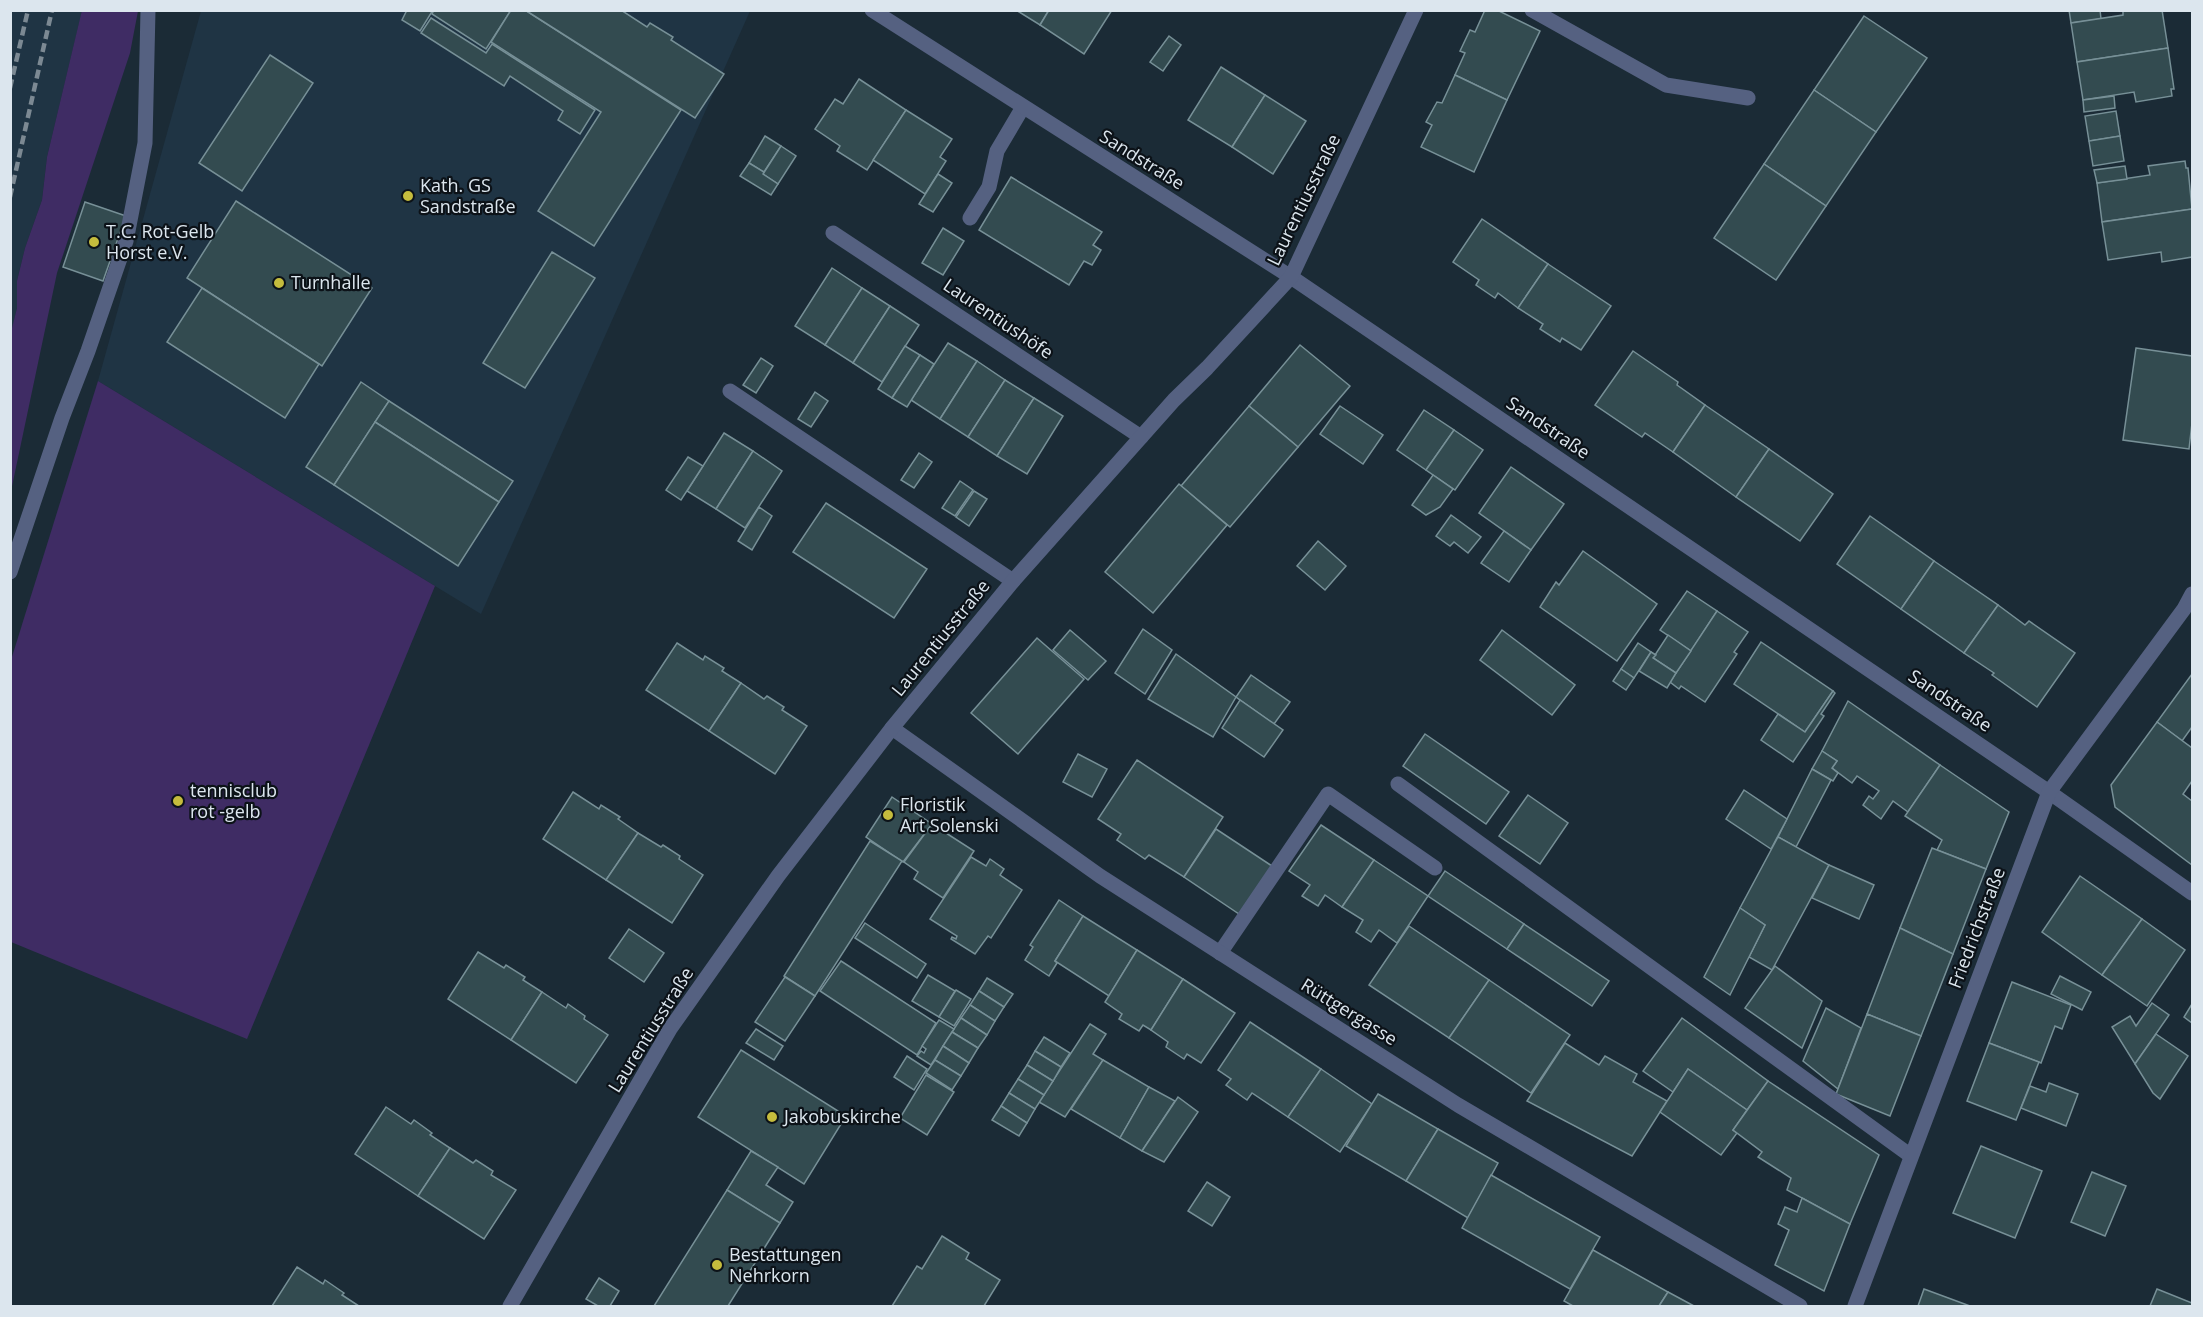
<svg xmlns="http://www.w3.org/2000/svg" width="2203" height="1317" viewBox="0 0 2203 1317" font-family="'Open Sans',sans-serif">
  <style>
    .built { fill: #1f3444 }
    .green { fill: #3f2c64 }
    .building { fill: #334b50; stroke: #779097; stroke-width: 1.5 }
    .lines { fill: none; stroke-linecap: round; stroke-linejoin: round }
    .lane { stroke: #556181; stroke-width: 15 }
    .street { stroke: #556181; stroke-width: 15 }
    .rail { stroke: #7c8993; stroke-width: 4.5; stroke-dasharray: 9 4.5; stroke-linecap: butt }
    .poi-dot { fill: #c5bc3d; stroke: #0c1218; stroke-width: 2 }
    .labels { text-anchor: middle; stroke-width: 4.5; stroke-linejoin: round; paint-order: stroke }
    .street-label { font-size: 18px; fill: #dce6ee; stroke: #0c1218 }
    .poi-label { font-size: 18px; fill: #dce6ee; stroke: #0c1218; text-anchor: start }
  </style>
  <rect width="100%" height="100%" fill="#1b2b36"/>
  <g class="built">
    <polygon points="11,11 82,11 47,157 42,200 25,248 17,281 17,308 11,336"/>
    <polygon points="201,11 750,11 481,614 98,381"/>
  </g>
  <g class="green">
    <polygon points="82,10 138,11 130,53 57,273 11,491 10,336 17,308 17,281 25,248 42,200 47,157"/>
    <polygon points="98,381 435,586 247,1039 11,942 11,660"/>
  </g>
  <g class="building">
    <polygon points="407,10 433,10 420,31 402,20"/>
    <polygon points="434,10 511,10 486,49 432,14"/>
    <polygon points="511,10 525,10 681,110 594,246 538,211 601,112 491,42"/>
    <polygon points="525,10 621,10 647,27 650,23 673,37 671,40 724,74 695,118"/>
    <polygon points="1016,10 1049,10 1040,25"/>
    <polygon points="1049,10 1112,10 1084,54 1040,25"/>
    <polygon points="1485,10 1497,10 1540,31 1507,100 1455,75 1465,53 1460,51 1470,30 1475,32"/>
    <polygon points="2069,10 2100,10 2101,19 2071,23"/>
    <polygon points="2123,10 2162,10 2168,48 2077,62 2071,23 2123,15"/>
    <polygon points="1864,16 1927,58 1876,132 1814,90"/>
    <polygon points="431,18 486,53 492,44 595,110 580,134 558,120 563,111 510,76 504,86 421,33"/>
    <polygon points="1169,36 1181,45 1163,71 1150,62"/>
    <polygon points="2168,48 2174,89 2171,89 2172,96 2136,102 2134,92 2083,100 2077,62"/>
    <polygon points="270,55 313,83 242,191 199,163"/>
    <polygon points="1221,67 1265,95 1232,147 1188,120"/>
    <polygon points="1455,75 1507,100 1474,172 1421,147 1432,125 1426,122 1437,102 1442,103"/>
    <polygon points="859,79 906,110 867,170 837,151 840,146 815,129 835,99 843,104"/>
    <polygon points="1814,90 1876,132 1826,206 1764,164"/>
    <polygon points="1265,95 1306,121 1273,174 1232,147"/>
    <polygon points="2114,96 2115,108 2084,112 2083,100"/>
    <polygon points="906,110 952,139 940,157 946,161 925,194 873,160"/>
    <polygon points="2116,111 2120,136 2089,141 2085,116"/>
    <polygon points="765,136 781,146 764,172 749,163"/>
    <polygon points="2120,136 2124,161 2093,166 2089,141"/>
    <polygon points="781,146 796,156 778,184 763,174"/>
    <polygon points="2185,161 2186,168 2188,168 2192,209 2102,222 2097,183 2150,175 2148,166"/>
    <polygon points="749,163 764,172 763,174 778,184 771,195 740,176"/>
    <polygon points="1764,164 1826,206 1776,280 1714,238"/>
    <polygon points="2125,166 2127,179 2097,183 2094,170"/>
    <polygon points="938,174 952,183 933,212 919,204"/>
    <polygon points="1011,177 1102,232 1093,245 1101,250 1092,265 1084,261 1069,285 979,230"/>
    <polygon points="236,201 372,288 322,366 187,278"/>
    <polygon points="85,202 126,216 103,281 63,267"/>
    <polygon points="2192,209 2192,257 2162,262 2161,252 2108,260 2102,222"/>
    <polygon points="1482,219 1548,264 1518,308 1498,293 1495,298 1476,285 1479,280 1453,262"/>
    <polygon points="943,228 964,241 943,275 922,263"/>
    <polygon points="552,252 595,278 525,388 483,363"/>
    <polygon points="1548,264 1611,306 1581,350 1562,338 1560,342 1540,329 1543,324 1518,308"/>
    <polygon points="832,268 862,288 825,345 795,326"/>
    <polygon points="202,288 319,364 285,418 167,342"/>
    <polygon points="862,288 890,306 853,363 825,345"/>
    <polygon points="890,306 919,325 882,382 853,363"/>
    <polygon points="948,343 977,361 940,419 911,400"/>
    <polygon points="1300,345 1350,386 1298,447 1249,406"/>
    <polygon points="905,346 920,355 892,398 878,389"/>
    <polygon points="2136,348 2192,356 2192,423 2189,449 2123,440"/>
    <polygon points="1633,351 1678,382 1677,385 1705,405 1673,452 1645,433 1642,437 1595,405"/>
    <polygon points="920,355 934,364 907,407 892,398"/>
    <polygon points="761,358 773,366 756,393 743,385"/>
    <polygon points="977,361 1005,380 968,437 940,419"/>
    <polygon points="1005,380 1034,398 997,456 968,437"/>
    <polygon points="361,382 389,401 334,485 306,467"/>
    <polygon points="815,392 828,401 811,427 798,419"/>
    <polygon points="1034,398 1063,416 1027,474 997,456"/>
    <polygon points="389,401 513,481 499,502 375,422"/>
    <polygon points="1705,405 1769,449 1736,497 1673,452"/>
    <polygon points="1249,406 1298,447 1230,527 1181,486"/>
    <polygon points="1340,406 1383,435 1363,464 1320,434"/>
    <polygon points="1424,410 1454,430 1426,470 1397,450"/>
    <polygon points="375,422 499,502 458,566 334,485"/>
    <polygon points="1454,430 1483,450 1455,490 1426,470"/>
    <polygon points="724,433 753,451 716,509 687,491"/>
    <polygon points="1769,449 1833,494 1800,541 1736,497"/>
    <polygon points="753,451 782,471 745,528 716,509"/>
    <polygon points="919,453 932,462 914,488 901,480"/>
    <polygon points="688,457 703,466 681,500 666,490"/>
    <polygon points="1511,467 1564,504 1531,550 1479,513"/>
    <polygon points="1433,475 1453,489 1440,507 1426,515 1412,505"/>
    <polygon points="960,481 973,490 955,516 942,508"/>
    <polygon points="1179,484 1227,525 1153,613 1105,572"/>
    <polygon points="974,491 987,499 969,526 956,517"/>
    <polygon points="826,503 927,569 894,618 793,552"/>
    <polygon points="759,507 772,516 752,550 738,541"/>
    <polygon points="1451,515 1481,537 1468,553 1454,542 1450,546 1436,536"/>
    <polygon points="1870,516 1934,561 1901,609 1837,564"/>
    <polygon points="1504,531 1531,550 1509,582 1481,563"/>
    <polygon points="1318,541 1346,566 1325,590 1297,566"/>
    <polygon points="1583,551 1657,604 1617,661 1540,607 1556,582 1559,585"/>
    <polygon points="1934,561 1998,605 1964,653 1901,609"/>
    <polygon points="1687,591 1717,611 1691,651 1660,630"/>
    <polygon points="1998,605 2025,625 2029,621 2075,653 2037,707 1992,675 1994,673 1964,653"/>
    <polygon points="1717,611 1748,632 1734,652 1737,654 1705,702 1681,686 1679,689 1670,682"/>
    <polygon points="1143,629 1172,650 1145,694 1115,673"/>
    <polygon points="1070,630 1106,661 1088,680 1053,650"/>
    <polygon points="1502,630 1575,685 1552,715 1480,660"/>
    <polygon points="1668,635 1691,651 1676,673 1653,658"/>
    <polygon points="1037,638 1084,679 1018,754 971,713"/>
    <polygon points="1761,642 1833,691 1805,732 1734,684"/>
    <polygon points="677,643 703,660 705,656 724,668 722,671 741,683 709,731 646,690"/>
    <polygon points="1638,643 1651,652 1634,678 1621,669"/>
    <polygon points="1651,652 1656,655 1653,658 1676,673 1667,688 1639,671"/>
    <polygon points="1176,654 1236,697 1213,737 1148,699"/>
    <polygon points="1621,669 1634,678 1626,690 1613,681"/>
    <polygon points="2192,674 2192,727 2182,741 2157,722"/>
    <polygon points="1251,675 1290,702 1274,724 1236,697"/>
    <polygon points="741,683 764,699 767,696 784,707 782,710 807,726 775,774 709,731"/>
    <polygon points="1833,691 1835,693 1821,714 1824,716 1793,762 1761,740 1778,714 1805,732"/>
    <polygon points="1240,700 1283,730 1264,757 1222,728"/>
    <polygon points="1848,701 1940,765 1908,812 1893,801 1881,819 1863,805 1869,796 1873,799 1879,791 1857,776 1852,783 1832,768 1837,761 1822,751"/>
    <polygon points="2157,722 2192,748 2192,781 2183,794 2192,801 2192,865 2115,807 2111,785"/>
    <polygon points="1425,734 1509,792 1486,824 1403,766"/>
    <polygon points="1822,751 1837,761 1832,768 1838,773 1833,781 1812,769"/>
    <polygon points="1078,754 1107,769 1092,797 1063,782"/>
    <polygon points="1137,760 1223,817 1184,877 1149,855 1145,859 1117,840 1121,834 1098,819"/>
    <polygon points="1940,765 2009,812 1986,869 1937,850 1942,840 1905,816"/>
    <polygon points="1812,769 1831,780 1796,847 1778,837"/>
    <polygon points="1744,790 1787,819 1771,849 1726,819"/>
    <polygon points="573,792 599,809 601,805 620,817 618,819 638,833 606,880 543,839"/>
    <polygon points="1528,795 1568,823 1540,864 1499,836"/>
    <polygon points="892,797 932,824 903,862 866,837"/>
    <polygon points="932,824 974,851 943,898 914,879 918,872 904,862"/>
    <polygon points="1321,825 1374,860 1342,907 1325,895 1318,906 1302,896 1310,885 1289,871"/>
    <polygon points="1216,829 1272,866 1239,914 1184,877"/>
    <polygon points="638,833 661,847 663,845 680,856 679,859 703,875 672,923 606,880"/>
    <polygon points="1778,837 1829,865 1772,970 1749,957 1765,925 1740,908"/>
    <polygon points="870,841 902,861 815,996 784,976"/>
    <polygon points="1932,848 1986,869 1953,954 1900,928"/>
    <polygon points="971,857 986,866 990,859 1004,869 1000,875 1022,890 991,938 988,936 975,954 951,939 952,937 956,939 957,936 930,919"/>
    <polygon points="1374,860 1428,896 1397,943 1379,930 1371,942 1356,932 1363,920 1342,907"/>
    <polygon points="1829,865 1874,885 1859,919 1812,898"/>
    <polygon points="1445,871 1524,924 1507,949 1428,896"/>
    <polygon points="2080,876 2142,919 2102,975 2042,932"/>
    <polygon points="1059,900 1083,916 1055,961 1057,963 1049,976 1025,960 1033,947 1030,945"/>
    <polygon points="1740,908 1765,925 1730,995 1704,977"/>
    <polygon points="1083,916 1137,950 1109,996 1055,961"/>
    <polygon points="2142,919 2185,950 2147,1006 2102,975"/>
    <polygon points="865,923 926,964 917,978 855,938"/>
    <polygon points="1524,924 1609,981 1592,1006 1507,949"/>
    <polygon points="1409,926 1489,980 1449,1038 1369,985"/>
    <polygon points="1900,928 1953,954 1921,1036 1867,1014"/>
    <polygon points="629,929 664,953 644,982 609,958"/>
    <polygon points="1137,950 1183,979 1151,1030 1143,1025 1139,1031 1119,1019 1122,1014 1105,1002"/>
    <polygon points="478,952 504,968 506,965 525,977 523,980 542,992 511,1040 448,999"/>
    <polygon points="841,961 936,1023 917,1055 820,991"/>
    <polygon points="1775,966 1822,1001 1802,1048 1745,1008"/>
    <polygon points="928,975 955,991 939,1017 912,1001"/>
    <polygon points="2060,976 2091,992 2082,1010 2051,994"/>
    <polygon points="785,977 815,996 785,1041 755,1022"/>
    <polygon points="987,978 1013,994 1004,1007 979,991"/>
    <polygon points="1183,979 1235,1013 1201,1063 1187,1054 1184,1059 1166,1047 1168,1042 1151,1030"/>
    <polygon points="1489,980 1570,1035 1531,1093 1449,1038"/>
    <polygon points="2012,982 2071,1005 2062,1029 2055,1026 2041,1063 1989,1043"/>
    <polygon points="956,990 971,999 954,1026 939,1017"/>
    <polygon points="979,991 1004,1007 995,1021 970,1005"/>
    <polygon points="542,992 566,1008 568,1004 585,1016 584,1019 608,1035 576,1083 511,1040"/>
    <polygon points="2152,1003 2169,1015 2135,1064 2112,1027 2130,1016 2136,1026"/>
    <polygon points="2192,1004 2192,1023 2184,1017"/>
    <polygon points="970,1005 995,1021 987,1035 961,1018"/>
    <polygon points="1826,1008 1861,1028 1838,1089 1803,1061"/>
    <polygon points="1867,1014 1921,1036 1890,1116 1836,1094"/>
    <polygon points="961,1018 987,1035 978,1048 952,1032"/>
    <polygon points="1682,1018 1768,1081 1747,1110 1688,1069 1673,1092 1643,1071"/>
    <polygon points="939,1020 954,1029 931,1065 917,1056 921,1051 924,1053 926,1049 922,1046"/>
    <polygon points="1250,1022 1321,1069 1288,1117 1252,1093 1247,1100 1226,1085 1231,1079 1218,1070"/>
    <polygon points="1090,1024 1106,1034 1093,1054 1103,1060 1065,1117 1039,1102"/>
    <polygon points="756,1029 783,1046 774,1060 746,1043"/>
    <polygon points="952,1032 978,1048 969,1063 943,1046"/>
    <polygon points="2156,1034 2188,1056 2160,1099 2153,1093 2135,1064"/>
    <polygon points="1044,1037 1070,1053 1061,1067 1035,1051"/>
    <polygon points="1565,1043 1599,1065 1605,1056 1637,1074 1633,1082 1667,1101 1632,1156 1527,1101"/>
    <polygon points="1989,1043 2039,1062 2016,1120 1967,1101"/>
    <polygon points="943,1046 969,1063 961,1076 935,1060"/>
    <polygon points="741,1050 846,1116 804,1184 698,1117"/>
    <polygon points="1035,1051 1061,1067 1053,1081 1027,1065"/>
    <polygon points="907,1056 927,1069 914,1090 894,1077"/>
    <polygon points="935,1060 961,1076 952,1090 926,1073"/>
    <polygon points="1103,1060 1149,1087 1120,1138 1071,1109"/>
    <polygon points="1027,1065 1053,1081 1044,1095 1018,1079"/>
    <polygon points="1321,1069 1372,1104 1340,1152 1288,1117"/>
    <polygon points="1688,1069 1747,1110 1733,1130 1737,1133 1721,1155 1660,1112"/>
    <polygon points="926,1075 954,1092 927,1135 900,1118"/>
    <polygon points="1018,1079 1044,1095 1035,1109 1009,1093"/>
    <polygon points="1768,1081 1879,1155 1850,1224 1787,1190 1791,1178 1758,1157 1762,1152 1733,1130"/>
    <polygon points="2049,1083 2078,1094 2066,1126 2021,1108 2030,1086 2046,1092"/>
    <polygon points="1149,1087 1175,1101 1142,1151 1120,1138"/>
    <polygon points="1009,1093 1035,1109 1027,1123 1001,1106"/>
    <polygon points="1378,1094 1438,1129 1406,1181 1346,1146"/>
    <polygon points="1178,1097 1198,1112 1164,1162 1142,1151"/>
    <polygon points="1001,1106 1027,1123 1019,1136 992,1120"/>
    <polygon points="386,1107 411,1124 414,1120 432,1133 430,1135 450,1148 418,1196 355,1154"/>
    <polygon points="1438,1129 1498,1163 1468,1218 1406,1181"/>
    <polygon points="1981,1146 2042,1171 2015,1238 1953,1213"/>
    <polygon points="450,1148 473,1163 476,1160 493,1171 491,1175 516,1190 484,1239 418,1196"/>
    <polygon points="751,1151 778,1167 766,1185 793,1202 780,1223 727,1190"/>
    <polygon points="2092,1172 2126,1186 2105,1236 2071,1222"/>
    <polygon points="1491,1175 1600,1237 1570,1289 1462,1228"/>
    <polygon points="1207,1182 1230,1197 1212,1226 1188,1211"/>
    <polygon points="727,1190 780,1223 728,1306 654,1306"/>
    <polygon points="1802,1198 1850,1224 1824,1291 1775,1265 1789,1230 1778,1224 1785,1207 1797,1212"/>
    <polygon points="942,1236 969,1253 966,1259 1000,1280 984,1306 892,1306 917,1266 922,1269"/>
    <polygon points="1593,1250 1668,1292 1659,1306 1573,1306 1564,1301"/>
    <polygon points="297,1267 323,1284 325,1280 344,1293 342,1295 359,1306 272,1306"/>
    <polygon points="599,1278 619,1291 610,1306 598,1306 586,1299"/>
    <polygon points="1924,1289 1970,1306 1918,1306"/>
    <polygon points="2157,1289 2192,1303 2192,1306 2150,1306"/>
    <polygon points="1668,1292 1694,1306 1659,1306"/>
  </g>
  <g class="lines">
    <g class="lane">
      <polyline points="1532,10 1666,85 1748,98"/>
      <polyline points="970,218 989,187 997,151 1023,107"/>
      <polyline points="10,572 62,418 88,351 126,241 145,143 148,10"/>
      <polyline points="1398,784 1911,1156"/>
      <polyline points="1220,953 1328,794 1435,868"/>
    </g>
    <g class="street">
      <polyline points="872,10 1291,277 2049,792 2192,893"/>
      <polyline points="833,233 1141,437"/>
      <polyline points="730,391 1013,581"/>
      <polyline points="892,728 1100,876 1264,981 1458,1105 1800,1306"/>
      <polyline points="510,1306 670,1029 778,876 892,728 1013,581 1174,400 1207,368 1291,277 1416,10"/>
      <polyline points="1855,1306 2049,792 2184,609 2192,594"/>
    </g>
    <g class="rail">
      <polyline points="10,88 28,10"/>
      <polyline points="10,197 52,10"/>
    </g>
  </g>
  <g class="poi-dot">
    <circle cx="408" cy="196" r="6"/>
    <circle cx="94" cy="242" r="6"/>
    <circle cx="279" cy="283" r="6"/>
    <circle cx="178" cy="801" r="6"/>
    <circle cx="888" cy="815" r="6"/>
    <circle cx="772" cy="1117" r="6"/>
    <circle cx="717" cy="1265" r="6"/>
  </g>
  <g class="labels">
    <g class="street-label">
      <text transform="translate(1142 160) rotate(32)" y="6">Sandstraße</text>
      <text transform="translate(1304 200) rotate(-64)" y="6">Laurentiusstraße</text>
      <text transform="translate(998 319) rotate(34)" y="6">Laurentiushöfe</text>
      <text transform="translate(1548 428) rotate(34)" y="6">Sandstraße</text>
      <text transform="translate(941 638) rotate(-51)" y="6">Laurentiusstraße</text>
      <text transform="translate(1950 701) rotate(34)" y="6">Sandstraße</text>
      <text transform="translate(1977 928) rotate(-69)" y="6">Friedrichstraße</text>
      <text transform="translate(1349 1012) rotate(32)" y="6">Rüttgergasse</text>
      <text transform="translate(651 1030) rotate(-58)" y="6">Laurentiusstraße</text>
    </g>
    <g class="poi-label">
      <text x="420" y="192">Kath. GS<tspan x="420" dy="21">Sandstraße</tspan></text>
      <text x="106" y="238">T.C. Rot-Gelb<tspan x="106" dy="21">Horst e.V.</tspan></text>
      <text x="291" y="289">Turnhalle</text>
      <text x="190" y="797">tennisclub<tspan x="190" dy="21">rot -gelb</tspan></text>
      <text x="900" y="811">Floristik<tspan x="900" dy="21">Art Solenski</tspan></text>
      <text x="784" y="1123">Jakobuskirche</text>
      <text x="729" y="1261">Bestattungen<tspan x="729" dy="21">Nehrkorn</tspan></text>
    </g>
  </g>
  <rect width="2203" height="1317" fill="none" stroke="#dce6ee" stroke-width="24"/>
</svg>
